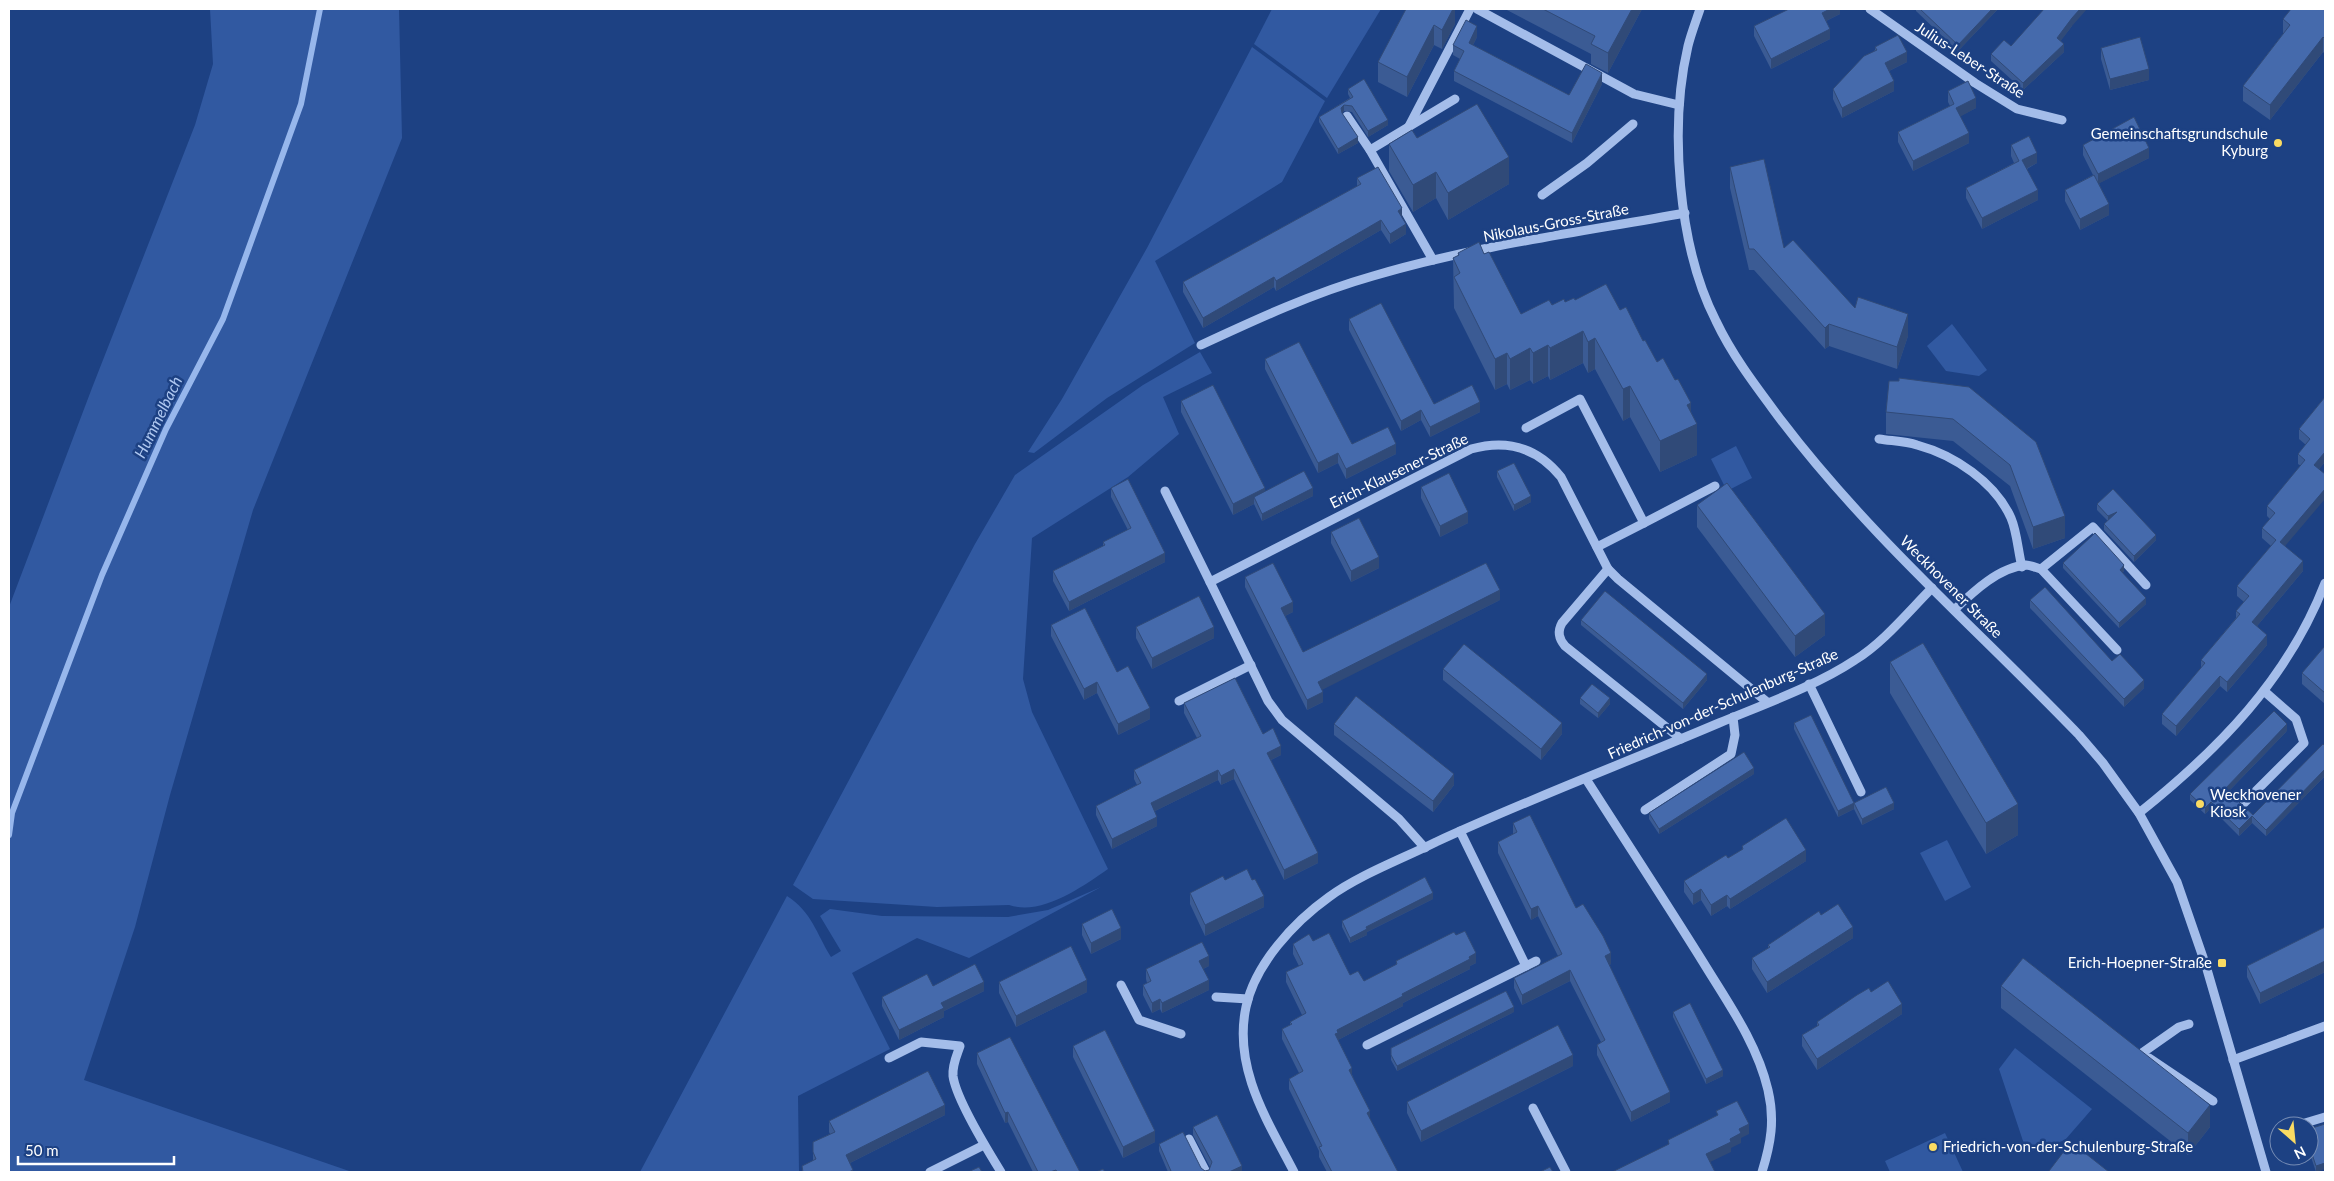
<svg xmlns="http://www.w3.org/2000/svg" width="2334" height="1181" viewBox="0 0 2334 1181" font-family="Lato,sans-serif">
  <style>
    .green { fill: #3159a1 }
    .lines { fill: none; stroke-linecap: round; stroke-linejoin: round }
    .stream { stroke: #97b7ec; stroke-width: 6 }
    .minor { stroke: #a4bdea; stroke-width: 9 }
    .wall { fill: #3b5b94 }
    .shaded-wall { fill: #304a78 }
    .building { fill: #456aac; stroke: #304a78 }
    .poi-dot { fill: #fadb62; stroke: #1d4183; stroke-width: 2 }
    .labels { text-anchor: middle; stroke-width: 5; stroke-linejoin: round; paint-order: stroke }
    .street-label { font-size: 15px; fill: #fff; stroke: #1d4183 }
    .poi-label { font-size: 15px; fill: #fff; stroke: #1d4183; text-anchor: end }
    .water-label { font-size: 16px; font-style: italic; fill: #afc8f1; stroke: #1d4183 }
  </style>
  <rect width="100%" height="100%" fill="#1d4183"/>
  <g class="green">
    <polygon points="210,9 399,9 402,138 253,510 170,795 135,927 84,1080 352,1172 9,1172 9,607 92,388 195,125 213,64"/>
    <polygon points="1272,9 1381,9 1327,98 1254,44"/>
    <polygon points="1252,47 1325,101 1282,182 1155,261 1195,343 1107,398 1034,453 1028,452 1062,399 1147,248"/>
    <polygon points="1952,324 1987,370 1979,376 1946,371 1927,346"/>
    <path d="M 1200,352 L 1212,373 L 1163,397 L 1179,434 L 1128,477 L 1032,538 L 1023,679 L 1032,712 L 1108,869 C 1082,887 1042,916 1009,905 L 937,907 L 813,899 L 793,885 L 975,544 L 1015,475 L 1143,385 Z"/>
    <polygon points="1736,446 1752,478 1727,491 1711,459"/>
    <polygon points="1947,840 1971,887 1945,901 1920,853"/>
    <path d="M 1101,887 L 969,958 L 917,938 L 852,973 L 890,1049 L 798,1096 L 799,1172 L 640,1172 L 787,896 C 812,912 816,933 831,957 L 841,951 L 820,916 L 830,909 L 882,916 L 1008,917 L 1048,910 Z"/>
    <polygon points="2015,1048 2092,1109 2065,1140 2027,1153 1999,1069"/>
    <polygon points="1945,1133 1963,1172 1890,1172 1885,1161"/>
  </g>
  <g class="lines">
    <polyline class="stream" points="9,835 12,813 102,575 166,429 223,319 301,104 320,9"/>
    <g class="minor">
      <polyline points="1477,9 1634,94 1679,105"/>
      <path d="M 1700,9 C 1696,21 1691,34 1688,46 C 1669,127 1678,247 1716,321 C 1733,357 1758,389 1781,420 C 1869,536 1979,631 2079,735 L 2103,763 L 2139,813 L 2177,882 L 2206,966 L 2266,1172"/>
      <polyline points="1870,9 1975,83 2017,109 2062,120"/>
      <polyline points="1347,116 1370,150 1433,260"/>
      <polyline points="1408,128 1470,9"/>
      <polyline points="1370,150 1455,99"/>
      <polyline points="1542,195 1587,163 1633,124"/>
      <path d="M 1201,345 C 1257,319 1313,293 1373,276 C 1474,246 1581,232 1685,213"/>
      <polyline points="1526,428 1580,399 1644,523 1597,547"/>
      <path d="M 1879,439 C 1891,441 1905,441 1917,445 C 1954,455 1995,482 2011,518 C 2017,532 2018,551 2022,567"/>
      <polyline points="1165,491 1210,582"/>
      <polyline points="1644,523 1715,486"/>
      <path d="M 1608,569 L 1562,623 C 1557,632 1559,639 1565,646 L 1681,739"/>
      <polyline points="2041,569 2093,527 2146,585"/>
      <path d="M 1954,610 C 1973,592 1999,567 2026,565 C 2030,565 2037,568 2041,569 L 2117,650"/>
      <polyline points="1809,684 1861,792"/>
      <polyline points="1179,701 1251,665"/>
      <path d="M 1586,779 C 1625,840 1665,901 1703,962 C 1728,1003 1757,1043 1768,1090 C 1775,1120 1771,1143 1762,1172"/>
      <polyline points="2244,803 2304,743 2296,719 2264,691"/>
      <polyline points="1645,810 1731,754 1735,735 1733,717"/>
      <path d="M 2139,813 C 2218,750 2288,679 2325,583"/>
      <polyline points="1460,831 1526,966"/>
      <path d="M 1425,848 L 1399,819 L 1282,720 L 1268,701 L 1210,582 L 1471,449 C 1507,439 1537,447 1561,477 L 1608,569 L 1618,579 L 1767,702"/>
      <polyline points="1121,985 1139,1020 1181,1034"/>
      <polyline points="1216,997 1248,999"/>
      <polyline points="1367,1045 1536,961"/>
      <polyline points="2142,1053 2179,1027 2189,1024"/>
      <path d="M 889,1058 L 921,1042 L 960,1046 C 957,1055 952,1065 953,1076 C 956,1099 988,1151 1001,1172"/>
      <polyline points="2149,1058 2213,1101"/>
      <polyline points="2233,1060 2325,1026"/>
      <polyline points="1533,1108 1566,1172"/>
      <polyline points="2305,1123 2325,1117"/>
      <polyline points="1189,1139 1206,1172"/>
      <polyline points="930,1172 984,1145"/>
      <path d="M 1294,1172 C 1267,1120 1233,1068 1246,1007 C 1255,964 1294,922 1329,897 C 1359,875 1402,859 1436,842 C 1529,799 1625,763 1719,723 C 1762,705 1816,686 1855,660 C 1883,643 1909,611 1932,588"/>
    </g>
  </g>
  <g class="wall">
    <polygon points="1455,9 1455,24 1442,49 1434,45 1407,97 1378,82 1378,62"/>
    <polygon points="1505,9 1642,9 1608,73 1591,64 1591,54"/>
    <polygon points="1840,9 1840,14 1826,21 1830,39 1771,69 1754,36 1754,26"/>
    <polygon points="1916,9 1998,9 1958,51 1916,11"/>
    <polygon points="2325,9 2325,54 2323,52 2270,120 2243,101 2243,86 2283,34 2283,19"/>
    <polygon points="2072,26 2060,41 2064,52 2023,90 1991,61 1991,54 2011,46"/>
    <polygon points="1477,37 1473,45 1569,95 1602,84 1572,143 1454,81 1454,71 1460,59 1453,55 1453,45"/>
    <polygon points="1875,47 1907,62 1889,71 1894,91 1842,118 1833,99 1833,89 1875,50"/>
    <polygon points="2101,48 2149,80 2110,90 2101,59"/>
    <polygon points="1348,89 1388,125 1368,137 1352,112 1344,111 1342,113 1358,143 1338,154 1319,122 1319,117 1350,98 1348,94"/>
    <polygon points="1948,91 1976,108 1960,116 1969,143 1913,171 1898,142 1898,132 1950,106 1948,102"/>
    <polygon points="1417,138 1509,184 1448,220 1436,198 1413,212 1389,171 1389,144"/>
    <polygon points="2011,145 2037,163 2027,169 2038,200 1982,229 1966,198 1966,188 2014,163 2011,156"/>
    <polygon points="2083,145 2149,158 2099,183 2109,215 2080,230 2065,201 2065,190 2093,175 2083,155"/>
    <polygon points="1730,167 1784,248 1855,308 1908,336 1897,369 1829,346 1825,349 1754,270 1749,270 1730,188"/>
    <polygon points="1357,178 1402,218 1406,234 1390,244 1381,230 1276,291 1274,287 1203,328 1183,292 1183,282 1357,186"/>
    <polygon points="1458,253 1484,254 1521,314 1552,305 1575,300 1620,310 1643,341 1691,411 1697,455 1660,472 1630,417 1623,421 1595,369 1588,373 1583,363 1550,380 1548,376 1533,384 1530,380 1510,390 1507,384 1495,390 1454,308 1453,258 1458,256"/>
    <polygon points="1349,319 1434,404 1480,412 1430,437 1421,420 1401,431 1349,330"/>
    <polygon points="1265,359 1352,444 1396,454 1346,479 1338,463 1318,473 1265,369"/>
    <polygon points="1969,387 2065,538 2033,549 2010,486 1953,441 1886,434 1886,412"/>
    <polygon points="2325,397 2325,462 2319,469 2285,546 2303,571 2257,626 2267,645 2227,692 2220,686 2176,736 2162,724 2162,714 2201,668 2201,660 2236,618 2236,611 2244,602 2237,596 2237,586 2271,546 2262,538 2262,528 2270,519 2267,516 2267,506 2301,466 2298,464 2298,454 2306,445 2299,439 2299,429"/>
    <polygon points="1181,401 1265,491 1313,496 1262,521 1254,504 1233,515 1181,412"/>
    <polygon points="1497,471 1531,502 1514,511 1497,477"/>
    <polygon points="1421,487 1468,523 1440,537 1421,498"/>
    <polygon points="1111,488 1165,562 1069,611 1053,581 1053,571 1103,546 1103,542 1128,530 1111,497"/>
    <polygon points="2097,504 2156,540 2134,562 2104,530 2104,524 2108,521 2097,510"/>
    <polygon points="1697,505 1825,635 1795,657 1697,527"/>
    <polygon points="1331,532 1379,568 1351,582 1331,543"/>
    <polygon points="2063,563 2124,571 2122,573 2146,604 2119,628 2063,568"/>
    <polygon points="1245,577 1293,612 1285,616 1303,652 1500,600 1322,689 1323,702 1307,710 1245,587"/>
    <polygon points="2030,600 2112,661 2144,688 2124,707 2030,608"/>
    <polygon points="1581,620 1707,680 1683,709 1581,625"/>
    <polygon points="1051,625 1117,672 1150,719 1118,735 1097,693 1084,700 1051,636"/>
    <polygon points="1136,627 1214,638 1152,669 1136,638"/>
    <polygon points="2325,648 2325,704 2302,684 2302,673"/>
    <polygon points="1890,662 2018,835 1986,854 1890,693"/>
    <polygon points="1443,669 1562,734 1541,760 1443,680"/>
    <polygon points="1580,698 1610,704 1598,718 1580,704"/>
    <polygon points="1184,703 1263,734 1281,755 1271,760 1318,863 1284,880 1234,779 1221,785 1218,780 1155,811 1157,826 1112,849 1096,815 1096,806 1137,785 1134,779 1134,770 1197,738 1184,713"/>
    <polygon points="1794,723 1854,803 1894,809 1862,825 1854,809 1838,817 1794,729"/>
    <polygon points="1334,724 1454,785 1433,812 1334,735"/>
    <polygon points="2287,731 2228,792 2253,815 2325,746 2325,776 2266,836 2252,823 2239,836 2211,808 2205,814 2190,800 2190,794"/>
    <polygon points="1754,774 1659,834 1649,819 1649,813"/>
    <polygon points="1513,823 1576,908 1611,964 1609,965 1670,1102 1631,1122 1597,1055 1597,1045 1601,1042 1570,981 1522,1005 1514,988 1514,978 1558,956 1538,916 1531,920 1498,853 1498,842 1513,834"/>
    <polygon points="1742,846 1806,861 1730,909 1727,906 1711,916 1701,900 1693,905 1684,892 1684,881 1728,858 1742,850"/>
    <polygon points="1225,880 1252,880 1264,907 1205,936 1190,904 1190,893"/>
    <polygon points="1433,899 1367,932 1367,935 1350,943 1342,927 1342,921"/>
    <polygon points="1821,915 1853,938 1767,993 1752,969 1752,958 1768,948 1768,945"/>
    <polygon points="1082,924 1121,939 1091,954 1082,935"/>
    <polygon points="2325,927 2325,972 2260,1004 2247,977 2247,966"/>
    <polygon points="1456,935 1476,963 1470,966 1470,969 1403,1003 1403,1006 1338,1040 1370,1119 1398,1172 1327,1172 1319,1157 1319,1151 1289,1089 1289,1079 1299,1073 1282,1039 1282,1029 1290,1025 1290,1022 1302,1015 1286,982 1286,972 1299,966 1293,954 1293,944 1313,941 1350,975 1364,981 1396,965 1396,961"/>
    <polygon points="1209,966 1203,969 1209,990 1162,1013 1160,1009 1152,1013 1143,995 1143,985 1147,983 1146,979 1146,969"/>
    <polygon points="999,982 1087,992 1016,1027 999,993"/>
    <polygon points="933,986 984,991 944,1011 944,1017 899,1040 882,1006 882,997"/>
    <polygon points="2001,986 2210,1127 2188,1155 2001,1008"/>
    <polygon points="1871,992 1902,1014 1817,1070 1802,1046 1802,1035 1817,1026 1817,1022"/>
    <polygon points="1514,1012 1397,1071 1391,1060 1391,1048"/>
    <polygon points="1673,1012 1723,1076 1706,1084 1673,1017"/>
    <polygon points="1073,1046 1155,1142 1123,1158 1073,1057"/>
    <polygon points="977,1053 1080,1172 1033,1172 1008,1122 1005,1123 977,1064"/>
    <polygon points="1573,1066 1421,1142 1407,1113 1407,1102"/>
    <polygon points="945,1115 850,1163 853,1172 802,1172 802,1166 813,1161 813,1142 830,1134 829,1132 829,1121"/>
    <polygon points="2325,1124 2316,1172 2309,1151 2309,1129"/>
    <polygon points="1193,1127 1242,1172 1168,1172 1159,1151 1159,1144 1205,1171 1209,1170 1210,1167 1193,1135"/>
  </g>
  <g class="shaded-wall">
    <polygon points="1453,9 1455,9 1455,24 1442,49 1442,30"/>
    <polygon points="1632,9 1642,9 1608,73 1608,53"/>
    <polygon points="1830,9 1840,9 1840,14 1822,23 1822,13"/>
    <polygon points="1992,9 1998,9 1958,51 1958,45"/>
    <polygon points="2080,9 2087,9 2072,26 2057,46 2057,38 2072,18"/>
    <polygon points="1434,25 1434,45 1407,97 1407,77"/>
    <polygon points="1477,26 1477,37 1469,53 1469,43"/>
    <polygon points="1830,29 1830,39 1771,69 1771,59"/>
    <polygon points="2323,37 2323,52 2270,120 2270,105"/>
    <polygon points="2064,44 2064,52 2023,90 2023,83"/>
    <polygon points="1907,52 1907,62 1885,73 1885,63"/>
    <polygon points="2149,69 2149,80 2110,90 2110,79"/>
    <polygon points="1602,73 1602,84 1572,143 1572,133"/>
    <polygon points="1894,81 1894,91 1842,118 1842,108"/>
    <polygon points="1976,98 1976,108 1956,119 1956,108"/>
    <polygon points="1344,105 1344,111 1341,114 1341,108"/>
    <polygon points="1388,120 1388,125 1368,137 1368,131"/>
    <polygon points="1969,133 1969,143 1913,171 1913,161"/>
    <polygon points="1358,137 1358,143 1338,154 1338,149"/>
    <polygon points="2149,148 2149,158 2098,184 2098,174"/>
    <polygon points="2037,153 2037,163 2022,171 2022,160"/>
    <polygon points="1509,157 1509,184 1448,220 1448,193"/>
    <polygon points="1436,172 1436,198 1413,212 1413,185"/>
    <polygon points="2038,190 2038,200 1982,229 1982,218"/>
    <polygon points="2109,204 2109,215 2080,230 2080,219"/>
    <polygon points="1402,208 1402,218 1398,211"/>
    <polygon points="1381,220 1381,230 1276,291 1276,281"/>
    <polygon points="1406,224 1406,234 1390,244 1390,234"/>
    <polygon points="1274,277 1274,287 1203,328 1203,318"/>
    <polygon points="1908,314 1908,336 1897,369 1897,347"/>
    <polygon points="1829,324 1829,346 1825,349 1825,328"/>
    <polygon points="1583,331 1583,363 1550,380 1550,348"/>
    <polygon points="1595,338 1595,369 1588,373 1588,342"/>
    <polygon points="1548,345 1548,376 1533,384 1533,353"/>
    <polygon points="1530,348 1530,380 1510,390 1510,359"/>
    <polygon points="1507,353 1507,384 1495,390 1495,359"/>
    <polygon points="1630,386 1630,417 1623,421 1623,389"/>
    <polygon points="1480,402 1480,412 1430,437 1430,427"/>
    <polygon points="1691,403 1691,427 1697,424 1697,455 1660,472 1660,441 1687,405"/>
    <polygon points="1421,410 1421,420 1401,431 1401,421"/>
    <polygon points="1396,444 1396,454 1346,479 1346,469"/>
    <polygon points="2325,452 2325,462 2314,475 2314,465"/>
    <polygon points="1338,453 1338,463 1318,473 1318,463"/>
    <polygon points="1265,488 1265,499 1254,497 1254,504 1233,515 1233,504"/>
    <polygon points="1313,488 1313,496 1262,521 1262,514"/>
    <polygon points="2325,489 2325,499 2280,552 2280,542"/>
    <polygon points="1531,496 1531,502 1514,511 1514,505"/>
    <polygon points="1468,512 1468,523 1440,537 1440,526"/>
    <polygon points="2117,512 2108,521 2108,516"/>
    <polygon points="2065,516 2065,538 2033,549 2033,527"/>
    <polygon points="2156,535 2156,540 2134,562 2134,556"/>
    <polygon points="1165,553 1165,562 1069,611 1069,602"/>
    <polygon points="1379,557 1379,568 1351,582 1351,571"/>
    <polygon points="2303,561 2303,571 2252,632 2252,622"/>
    <polygon points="2124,565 2124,571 2120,575 2120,570"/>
    <polygon points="1500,590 1500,600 1318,692 1318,682"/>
    <polygon points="2146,598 2146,604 2119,628 2119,623"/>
    <polygon points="1293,602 1293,612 1281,618 1281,608"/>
    <polygon points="1825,614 1825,635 1795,657 1795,636"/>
    <polygon points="1214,627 1214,638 1152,669 1152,658"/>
    <polygon points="2267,635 2267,645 2227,692 2227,682"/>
    <polygon points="1707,674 1707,680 1683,709 1683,703"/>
    <polygon points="2220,676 2220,686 2176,736 2176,726"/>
    <polygon points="2144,680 2144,688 2124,707 2124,699"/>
    <polygon points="1097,682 1097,693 1084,700 1084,689"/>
    <polygon points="1323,692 1323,702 1307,710 1307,700"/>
    <polygon points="1610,698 1610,704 1598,718 1598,713"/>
    <polygon points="1150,708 1150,719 1118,735 1118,724"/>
    <polygon points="1562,723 1562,734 1541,760 1541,749"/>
    <polygon points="2287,724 2287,731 2225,795 2225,789"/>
    <polygon points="1281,746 1281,755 1267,762 1267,753"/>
    <polygon points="1754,768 1754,774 1659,834 1659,829"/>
    <polygon points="1234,769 1234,779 1221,785 1221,776"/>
    <polygon points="2325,769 2325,776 2266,836 2266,830"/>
    <polygon points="1218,770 1218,780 1151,813 1151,803"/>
    <polygon points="1454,774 1454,785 1433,812 1433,801"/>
    <polygon points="2211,802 2211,808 2205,814 2205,808"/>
    <polygon points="1854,803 1854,809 1838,817 1838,811"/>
    <polygon points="1894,803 1894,809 1862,825 1862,819"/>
    <polygon points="2018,804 2018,835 1986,854 1986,823"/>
    <polygon points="2252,816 2252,823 2239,836 2239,829"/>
    <polygon points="1157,817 1157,826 1112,849 1112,839"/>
    <polygon points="1806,850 1806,861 1730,909 1730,899"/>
    <polygon points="1318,853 1318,863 1284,880 1284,870"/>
    <polygon points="1701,889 1701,900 1693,905 1693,894"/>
    <polygon points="1433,893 1433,899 1367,932 1367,935 1350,943 1350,938 1366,927"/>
    <polygon points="1727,895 1727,906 1711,916 1711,905"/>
    <polygon points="1264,896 1264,907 1205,936 1205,925"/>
    <polygon points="1538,906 1538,916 1531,920 1531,909"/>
    <polygon points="1853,927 1853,938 1767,993 1767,982"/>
    <polygon points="1121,928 1121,939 1091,954 1091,943"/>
    <polygon points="1476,953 1476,963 1470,966 1470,969 1403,1003 1403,1006 1338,1040 1335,1034 1337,1030 1469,957"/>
    <polygon points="1611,953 1611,964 1605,967 1605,956"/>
    <polygon points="1209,956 1209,966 1199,971 1199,961"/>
    <polygon points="2325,961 2325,972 2260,1004 2260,993"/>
    <polygon points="1570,970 1570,981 1522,1005 1522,995"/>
    <polygon points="1087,980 1087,992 1016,1027 1016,1016"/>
    <polygon points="1209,980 1209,990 1162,1013 1162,1003"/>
    <polygon points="984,982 984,991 944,1011 944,1017 899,1040 899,1030 941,1003"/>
    <polygon points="1160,999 1160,1009 1152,1013 1152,1003"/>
    <polygon points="1902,1004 1902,1014 1817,1070 1817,1059"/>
    <polygon points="1514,1007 1514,1012 1397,1071 1397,1066"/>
    <polygon points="1573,1055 1573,1066 1421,1142 1421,1131"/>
    <polygon points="1352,1068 1352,1078 1349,1070"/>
    <polygon points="1723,1070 1723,1076 1706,1084 1706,1079"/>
    <polygon points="1670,1092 1670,1102 1631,1122 1631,1112"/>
    <polygon points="945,1105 945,1115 846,1165 846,1155"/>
    <polygon points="2210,1105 2210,1127 2188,1155 2188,1133"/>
    <polygon points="1370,1111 1370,1121 1367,1113"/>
    <polygon points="1008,1112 1008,1122 1005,1123 1005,1113"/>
    <polygon points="1749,1124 1749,1134 1741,1138 1741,1143 1731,1148 1731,1152 1706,1164 1706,1154 1730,1139 1739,1129"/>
    <polygon points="1155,1131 1155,1142 1123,1158 1123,1147"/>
    <polygon points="2325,1163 2325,1169 2316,1172 2316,1166"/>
    <polygon points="1242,1166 1242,1172 1229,1172"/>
  </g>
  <g class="building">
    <polygon points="1406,9 1453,9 1442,30 1434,25 1407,77 1378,62"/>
    <polygon points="1543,9 1632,9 1608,53 1591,44 1595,36"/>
    <polygon points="1789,9 1830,9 1822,13 1830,29 1771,59 1754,26"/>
    <polygon points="1920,9 1992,9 1958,45"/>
    <polygon points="2044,9 2080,9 2072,18 2057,38 2064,44 2023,83 1991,54 2004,40 2011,46"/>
    <polygon points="2291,9 2325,9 2325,39 2323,37 2270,105 2243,86 2290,25 2283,19"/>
    <polygon points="1466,20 1477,26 1469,43 1569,95 1586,64 1602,73 1572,133 1454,71 1464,51 1453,45"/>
    <polygon points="1898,35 1907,52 1885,63 1894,81 1842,108 1833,89 1864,56 1877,50 1875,47"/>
    <polygon points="2140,37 2149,69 2110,79 2101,48"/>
    <polygon points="1364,79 1388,120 1368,131 1352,106 1344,105 1341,108 1342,113 1358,137 1338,149 1319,117 1353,97 1348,89"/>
    <polygon points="1968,81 1976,98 1956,108 1969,133 1913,161 1898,132 1954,104 1948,91"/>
    <polygon points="1477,104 1509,157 1448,193 1436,172 1413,185 1389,144 1412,130 1417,138"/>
    <polygon points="2134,117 2149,148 2098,174 2083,145"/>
    <polygon points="2029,136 2037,153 2022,160 2038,190 1982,218 1966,188 2019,161 2011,145"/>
    <polygon points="1764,159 1784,248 1793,240 1855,308 1858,297 1908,314 1897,347 1829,324 1825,328 1754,249 1749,249 1730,167"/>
    <polygon points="1378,167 1402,208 1398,211 1406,224 1390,234 1381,220 1276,281 1274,277 1203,318 1183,282 1361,184 1357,178"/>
    <polygon points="2094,175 2109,204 2080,219 2065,190"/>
    <polygon points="1479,242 1484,254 1489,252 1521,314 1549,300 1552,305 1564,299 1565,302 1574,298 1575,300 1606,284 1620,310 1626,307 1643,341 1645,340 1657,362 1663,358 1675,380 1678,379 1691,403 1687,405 1697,424 1660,441 1630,386 1623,389 1595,338 1588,342 1583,331 1550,348 1548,345 1533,353 1530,348 1510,359 1507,353 1495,359 1454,277 1460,273 1453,258 1459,255 1458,253"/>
    <polygon points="1381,303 1434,404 1472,385 1480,402 1430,427 1421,410 1401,421 1349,319"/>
    <polygon points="1299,342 1352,444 1388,427 1396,444 1346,469 1338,453 1318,463 1265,359"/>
    <polygon points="1899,378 1969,387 2036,442 2065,516 2033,527 2010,465 1953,419 1886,412 1889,381 1899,381"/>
    <polygon points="1213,385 1265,488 1233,504 1181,401"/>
    <polygon points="2325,397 2325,452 2314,465 2325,474 2325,489 2280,542 2303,561 2252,622 2267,635 2227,682 2220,676 2176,726 2162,714 2205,663 2201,660 2240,614 2236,611 2249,596 2237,586 2276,540 2262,528 2275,513 2267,506 2305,460 2298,454 2310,439 2299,429"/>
    <polygon points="1514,463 1531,496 1514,505 1497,471"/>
    <polygon points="1304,471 1313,488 1262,514 1254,497"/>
    <polygon points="1449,473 1468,512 1440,526 1421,487"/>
    <polygon points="1128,479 1165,553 1069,602 1053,571 1105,545 1103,542 1131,528 1111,488"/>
    <polygon points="1727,483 1825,614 1795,636 1697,505"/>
    <polygon points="2113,489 2156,535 2134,556 2104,524 2117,512 2108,516 2097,504"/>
    <polygon points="1359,518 1379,557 1351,571 1331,532"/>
    <polygon points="2095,533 2124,565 2120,570 2146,598 2119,623 2063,563"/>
    <polygon points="1273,563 1293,602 1281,608 1303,652 1486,563 1500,590 1318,682 1323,692 1307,700 1245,577"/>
    <polygon points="2045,587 2112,661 2120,654 2144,680 2124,699 2030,600"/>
    <polygon points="1605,591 1707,674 1683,703 1581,620"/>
    <polygon points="1199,596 1214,627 1152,658 1136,627"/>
    <polygon points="1085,608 1117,672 1128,666 1150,708 1118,724 1097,682 1084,689 1051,625"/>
    <polygon points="1923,643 2018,804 1986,823 1890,662"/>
    <polygon points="1464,644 1562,723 1541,749 1443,669"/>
    <polygon points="2324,647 2325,648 2325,693 2302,673"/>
    <polygon points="1235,678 1263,734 1273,728 1281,746 1267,753 1318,853 1284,870 1234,769 1221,776 1218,770 1151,803 1157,817 1112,839 1096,806 1141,783 1134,770 1201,736 1184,703"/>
    <polygon points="1592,684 1610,698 1598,713 1580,698"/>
    <polygon points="1356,696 1454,774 1433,801 1334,724"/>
    <polygon points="2274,711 2287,724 2225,789 2253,815 2323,744 2325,746 2325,769 2266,830 2252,816 2239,829 2211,802 2205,808 2190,794"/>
    <polygon points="1811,715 1854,803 1838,811 1794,723"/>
    <polygon points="1744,752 1754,768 1659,829 1649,813"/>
    <polygon points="1886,787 1894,803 1862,819 1854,803"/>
    <polygon points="1530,815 1576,908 1583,904 1603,936 1611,953 1605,956 1670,1092 1631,1112 1597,1045 1605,1040 1570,970 1522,995 1514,978 1562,954 1538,906 1531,909 1498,842 1517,832 1513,823"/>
    <polygon points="1786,818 1806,850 1730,899 1727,895 1711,905 1701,889 1693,894 1684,881 1726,855 1728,858 1743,849 1742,846"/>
    <polygon points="1247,869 1252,880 1255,879 1264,896 1205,925 1190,893 1223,876 1225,880"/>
    <polygon points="1425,877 1433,893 1366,927 1367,929 1350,938 1342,921"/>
    <polygon points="1838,904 1853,927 1767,982 1752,958 1770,947 1768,945 1819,911 1821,915"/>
    <polygon points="1112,909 1121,928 1091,943 1082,924"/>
    <polygon points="2325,927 2325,961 2260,993 2247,966"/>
    <polygon points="1465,931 1476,953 1469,957 1470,959 1402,994 1403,996 1337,1030 1338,1033 1335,1034 1352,1068 1349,1070 1370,1111 1367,1113 1398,1172 1332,1172 1319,1147 1322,1146 1289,1079 1303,1071 1282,1029 1292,1024 1290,1022 1306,1013 1286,972 1303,964 1293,944 1309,934 1313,941 1329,933 1350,975 1358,971 1364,981 1397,964 1396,961 1454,932 1456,935"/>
    <polygon points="1202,942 1209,956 1199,961 1209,980 1162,1003 1160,999 1152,1003 1143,985 1151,981 1146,969"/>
    <polygon points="1071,946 1087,980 1016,1016 999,982"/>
    <polygon points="2023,958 2210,1105 2188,1133 2001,986"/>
    <polygon points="975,964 984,982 941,1003 944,1008 899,1030 882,997 927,974 933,986"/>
    <polygon points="1888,981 1902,1004 1817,1059 1802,1035 1819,1025 1817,1022 1857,995 1869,988 1871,992"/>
    <polygon points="1506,991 1514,1007 1397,1066 1391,1055 1391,1048"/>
    <polygon points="1690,1003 1723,1070 1706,1079 1673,1012"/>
    <polygon points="1558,1025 1573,1055 1421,1131 1407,1102"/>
    <polygon points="1105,1030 1155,1131 1123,1147 1073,1046"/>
    <polygon points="1010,1037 1080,1172 1057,1172 1056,1170 1050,1172 1038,1172 1008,1112 1005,1113 977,1053"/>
    <polygon points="928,1071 945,1105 846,1155 853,1170 849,1172 803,1172 802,1166 816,1159 813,1152 813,1142 835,1132 829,1121"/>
    <polygon points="1737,1101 1749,1124 1739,1129 1741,1133 1730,1139 1731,1142 1706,1154 1715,1172 1612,1172 1669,1144 1668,1140 1718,1115 1716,1111"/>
    <polygon points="1217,1115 1242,1166 1229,1172 1168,1172 1171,1171 1159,1144 1183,1132 1201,1168 1205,1171 1209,1170 1212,1162 1193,1127"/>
    <polygon points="2325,1124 2325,1163 2316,1166 2309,1145 2309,1129"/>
    <polygon points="2071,1142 2109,1172 2051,1172 2049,1171"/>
    <polygon points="979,1167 982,1172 968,1172"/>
    <polygon points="1550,1167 1553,1172 1540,1172"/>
    <polygon points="1103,1169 1105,1172 1096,1172"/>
  </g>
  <g class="poi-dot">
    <circle cx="2278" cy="143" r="5"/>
    <circle cx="2200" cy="804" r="5"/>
    <rect x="2217" y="958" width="10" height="10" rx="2.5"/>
    <circle cx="1933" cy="1147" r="5"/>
  </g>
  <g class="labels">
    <g class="street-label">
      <text transform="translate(1970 60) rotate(33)" y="5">Julius-Leber-Straße</text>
      <text transform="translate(1556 223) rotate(-11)" y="5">Nikolaus-Gross-Straße</text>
      <text transform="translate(1399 471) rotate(-26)" y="5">Erich-Klausener-Straße</text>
      <text transform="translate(1951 587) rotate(45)" y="5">Weckhovener Straße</text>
      <text transform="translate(1723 704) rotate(-24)" y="5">Friedrich-von-der-Schulenburg-Straße</text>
    </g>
    <g class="poi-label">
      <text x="2268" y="139">Gemeinschaftsgrundschule<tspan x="2268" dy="17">Kyburg</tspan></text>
      <text x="2210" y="800" text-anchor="start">Weckhovener<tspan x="2210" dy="17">Kiosk</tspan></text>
      <text x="2212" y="968">Erich-Hoepner-Straße</text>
      <text x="1943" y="1152" text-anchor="start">Friedrich-von-der-Schulenburg-Straße</text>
    </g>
    <g class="water-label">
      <text transform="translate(158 417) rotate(-64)" y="6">Hummelbach</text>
    </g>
  </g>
  <rect width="2334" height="1181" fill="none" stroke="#ffffff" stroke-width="20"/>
  <g transform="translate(2294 1141) rotate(153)"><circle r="24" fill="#1d4183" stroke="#778db5"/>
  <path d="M0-4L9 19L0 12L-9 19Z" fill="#fadb62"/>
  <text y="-8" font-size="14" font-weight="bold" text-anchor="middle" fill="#ffffff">N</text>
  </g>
  <path d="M18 1156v8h156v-8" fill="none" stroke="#ffffff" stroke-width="2.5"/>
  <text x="25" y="1156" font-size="15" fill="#ffffff" stroke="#1d4183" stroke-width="4" paint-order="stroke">50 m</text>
</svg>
